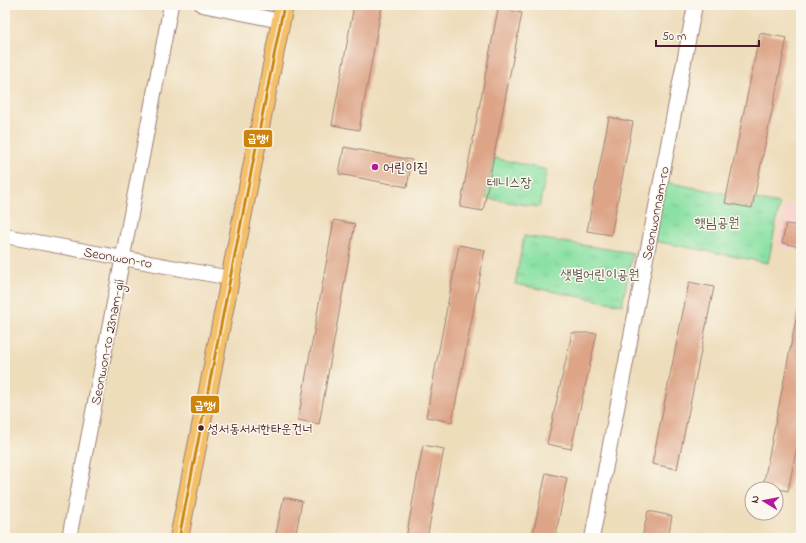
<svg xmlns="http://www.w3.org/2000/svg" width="806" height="543" viewBox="0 0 806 543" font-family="'Indie Flower','Poor Story',sans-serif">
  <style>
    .built { fill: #f7d0ce }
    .grass { fill: url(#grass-tufts); stroke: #6a8068 }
    .building { fill: #dda487 }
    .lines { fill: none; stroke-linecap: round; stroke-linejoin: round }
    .minor-casing { stroke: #9c7e73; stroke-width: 16 }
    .major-casing { stroke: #9c7e73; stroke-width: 20 }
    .minor { stroke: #fff; stroke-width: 14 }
    .major { stroke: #f4c16a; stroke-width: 18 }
    .bus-1-casing { stroke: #fbf7ec; stroke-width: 6 }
    .bus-1 { stroke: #cc840b; stroke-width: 3 }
    .poi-dot { fill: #b5179e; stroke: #fbf7ec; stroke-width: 1.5 }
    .bus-dot { fill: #4a1f2b; stroke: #fbf7ec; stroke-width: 1.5 }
    .labels { text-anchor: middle; stroke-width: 3; stroke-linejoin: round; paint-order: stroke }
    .bus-label { font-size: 13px; fill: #4a1f2b; stroke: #fbf7ec; text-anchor: start }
    .poi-label { font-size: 14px; fill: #4a1f2b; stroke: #fbf7ec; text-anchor: start }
    .park-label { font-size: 14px; fill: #5e594f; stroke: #fbf7ec }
    .street-label { font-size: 14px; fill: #4a1f2b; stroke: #fbf7ec }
    .line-badge { stroke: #fbf7ec; stroke-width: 1.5 }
    .badge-label { font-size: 11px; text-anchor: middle; font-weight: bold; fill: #fff }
  </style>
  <defs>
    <pattern id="grass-tufts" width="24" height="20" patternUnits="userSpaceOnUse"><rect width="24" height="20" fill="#8be1a4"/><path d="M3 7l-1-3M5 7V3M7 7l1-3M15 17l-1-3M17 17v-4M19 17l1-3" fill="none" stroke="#79c18d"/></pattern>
  </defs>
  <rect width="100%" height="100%" fill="#fbf7ec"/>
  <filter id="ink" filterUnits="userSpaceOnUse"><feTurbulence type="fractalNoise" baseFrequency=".025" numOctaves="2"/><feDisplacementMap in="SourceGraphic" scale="8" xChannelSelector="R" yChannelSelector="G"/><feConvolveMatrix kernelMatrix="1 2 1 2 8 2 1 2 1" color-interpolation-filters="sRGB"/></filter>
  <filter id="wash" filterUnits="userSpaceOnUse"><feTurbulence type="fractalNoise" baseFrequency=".012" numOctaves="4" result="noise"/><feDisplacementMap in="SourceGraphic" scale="16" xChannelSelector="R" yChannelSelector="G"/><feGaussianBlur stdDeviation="0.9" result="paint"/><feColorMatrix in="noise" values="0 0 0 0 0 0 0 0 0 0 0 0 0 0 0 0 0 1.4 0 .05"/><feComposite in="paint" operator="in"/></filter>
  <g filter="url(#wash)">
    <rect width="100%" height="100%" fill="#edb"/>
    <polygon class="built" points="785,205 801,208 801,251 777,246"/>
    <g class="grass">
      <polygon points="246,5 277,5 276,11"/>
      <polygon points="494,158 547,170 539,207 485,198"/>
      <polygon points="665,182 780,204 768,263 654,241"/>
      <polygon points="524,236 633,253 622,305 515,284"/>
    </g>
    <g id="blocks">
      <g class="building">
        <polygon points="354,5 382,5 359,130 332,125"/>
        <polygon points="498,9 522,13 483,211 460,207"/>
        <polygon points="760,33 787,38 752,208 725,203"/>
        <polygon points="609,117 633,122 611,235 587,231"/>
        <polygon points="344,147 412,160 407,187 339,174"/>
        <polygon points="334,220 355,224 319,424 298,420"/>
        <polygon points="786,224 801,226 801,247 782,243"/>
        <polygon points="459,245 485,250 452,422 426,417"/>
        <polygon points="689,282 714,287 677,469 652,464"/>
        <polygon points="799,304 801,305 801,427 788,491 763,486"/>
        <polygon points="572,333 597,333 571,449 547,444"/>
        <polygon points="423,445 444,449 427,538 406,538"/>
        <polygon points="546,473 567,478 555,538 532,538"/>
        <polygon points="284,497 302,501 295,538 275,538"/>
        <polygon points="648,511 672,516 668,538 642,538"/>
      </g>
    </g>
  </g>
  <g filter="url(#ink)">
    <use href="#blocks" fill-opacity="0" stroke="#9c7e73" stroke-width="1"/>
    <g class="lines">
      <g class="minor-casing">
        <g id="minor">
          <polyline points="202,5 281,21"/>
          <polyline points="5,236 230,278"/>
          <polyline points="69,538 171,5"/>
          <polyline points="592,538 695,5"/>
        </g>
      </g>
      <g class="major-casing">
        <polyline id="major" points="179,538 284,5"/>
      </g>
      <use href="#minor" class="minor"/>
      <use href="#major" class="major"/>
      <g class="bus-1-casing">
        <polyline id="bus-1" points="179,538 284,5"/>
      </g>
      <use href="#bus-1" class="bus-1"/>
    </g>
  </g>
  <circle class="poi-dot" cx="375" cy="167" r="4"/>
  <circle class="bus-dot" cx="201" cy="428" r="3.5"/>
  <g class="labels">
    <g class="bus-label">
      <text x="208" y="433">성서동서서한타운건너</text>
    </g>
    <g class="poi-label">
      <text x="383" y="172">어린이집</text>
    </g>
    <g class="park-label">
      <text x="509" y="187">테니스장</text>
      <text x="717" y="227">햇님공원</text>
      <text x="600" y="279">샛별어린이공원</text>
    </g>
    <g class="street-label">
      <text transform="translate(655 213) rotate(-79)" y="5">Seonwonnam-ro</text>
      <text transform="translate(118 257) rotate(10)" y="5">Seonwon-ro</text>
      <text transform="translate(107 342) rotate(-79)" y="5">Seonwon-ro 23nam-gil</text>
    </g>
  </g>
  <g class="line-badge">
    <rect x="243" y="129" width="30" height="19" rx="4" fill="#cc840b"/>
    <rect x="190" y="395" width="30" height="19" rx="4" fill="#cc840b"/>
  </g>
  <g class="badge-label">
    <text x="258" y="142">급행1</text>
    <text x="205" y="409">급행1</text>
  </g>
  <rect width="806" height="543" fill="none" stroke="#fbf7ec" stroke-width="20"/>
  <g transform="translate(764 501) rotate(280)"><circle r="19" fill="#fbf7ec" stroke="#b4a19f"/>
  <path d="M0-3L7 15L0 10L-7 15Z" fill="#b5179e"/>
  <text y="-6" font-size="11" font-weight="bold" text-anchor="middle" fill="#4a1f2b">N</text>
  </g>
  <path d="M656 40v6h103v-6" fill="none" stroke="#4a1f2b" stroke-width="2"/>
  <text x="662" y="40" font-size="12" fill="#4a1f2b" stroke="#fbf7ec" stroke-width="3" paint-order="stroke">50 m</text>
</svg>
